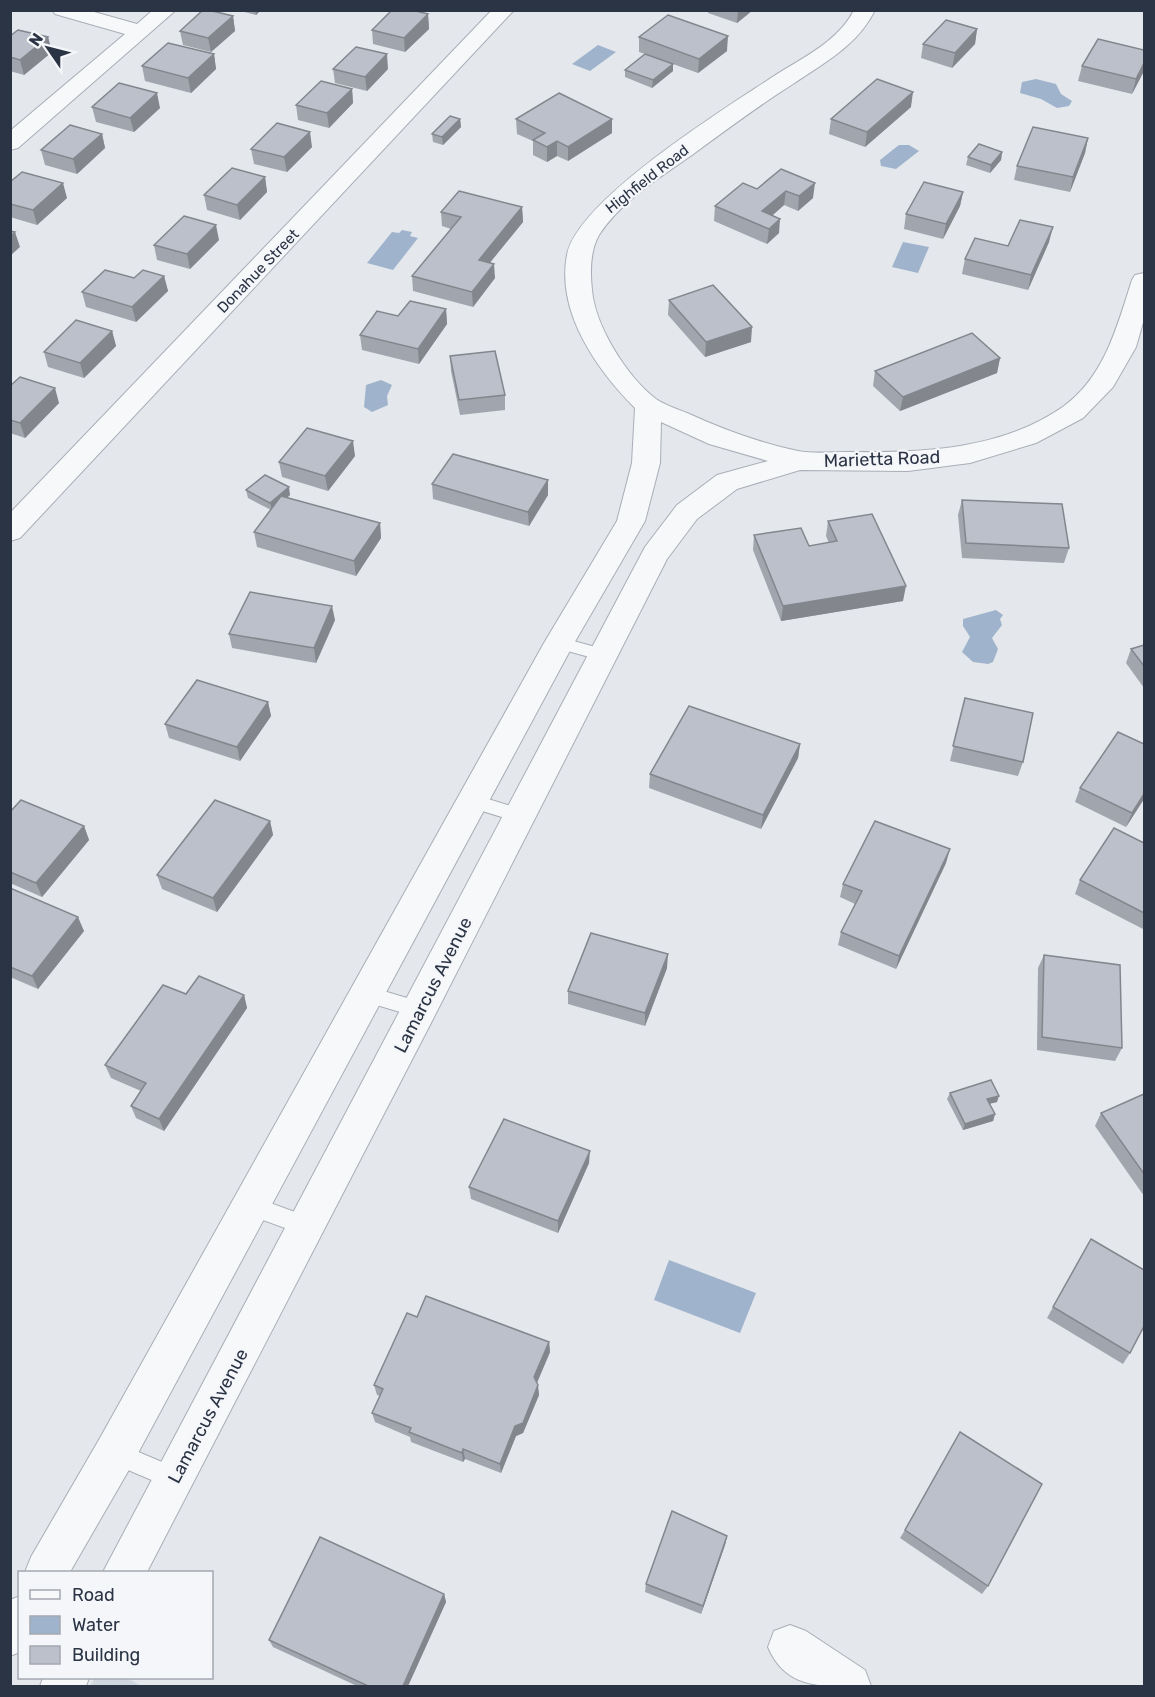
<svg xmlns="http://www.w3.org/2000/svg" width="1155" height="1697" viewBox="0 0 1155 1697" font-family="Rubik,sans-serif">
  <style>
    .built { fill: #d2d6de }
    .water { fill: #9fb4cc }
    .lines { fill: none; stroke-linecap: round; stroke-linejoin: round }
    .service-casing { stroke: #a9aeb7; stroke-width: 2 }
    .minor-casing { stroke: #a9aeb7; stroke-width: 2 }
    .service { fill: #f7f8fa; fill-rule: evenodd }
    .minor { fill: #f7f8fa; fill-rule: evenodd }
    .wall { fill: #a1a5ae }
    .shaded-wall { fill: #83868d }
    .building { fill: #bbc0ca; stroke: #83868d; stroke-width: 1.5 }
    .labels { text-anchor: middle; stroke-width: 4.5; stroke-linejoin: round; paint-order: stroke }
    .far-street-label { font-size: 15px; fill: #2b3445; stroke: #f4f6f9 }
    .street-label { font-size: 18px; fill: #2b3445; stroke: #f4f6f9 }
  </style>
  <rect width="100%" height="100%" fill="#e4e7ec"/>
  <polygon class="built" points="95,1678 127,1678 141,1686 90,1686"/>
  <g class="water">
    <polygon points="598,45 616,52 590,71 572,64"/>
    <polygon points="1036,79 1056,84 1061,94 1072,101 1069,106 1057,108 1041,99 1020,93 1022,82"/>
    <polygon points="899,145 909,145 919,151 896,169 881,166 880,160"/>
    <polygon points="402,230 412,232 410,236 418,238 393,270 367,263 392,232 399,233"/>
    <polygon points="903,242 929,247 918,273 892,267"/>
    <polygon points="381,380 392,385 387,396 388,405 372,412 364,407 366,385"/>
    <polygon points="996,610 1003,615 1000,619 1002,625 992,638 998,649 993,662 988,664 973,662 962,652 970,637 963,626 963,619"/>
    <polygon points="669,1260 756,1293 740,1333 654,1300"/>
  </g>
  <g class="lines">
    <g class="service-casing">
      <g id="service">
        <polygon points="559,637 610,651 612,655 604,661 553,647 551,643 553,639"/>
        <polygon points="472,794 527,811 530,816 527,821 521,823 466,806 463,801 466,796"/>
        <polygon points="367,986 427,1004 430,1010 427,1016 420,1018 360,1000 357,994 360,988"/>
        <polygon points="251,1196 314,1219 317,1226 314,1233 307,1236 244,1213 241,1206 244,1199"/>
        <polygon points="115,1442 183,1471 186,1479 183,1487 175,1490 107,1461 104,1453 107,1445"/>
      </g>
    </g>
    <g class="minor-casing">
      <g id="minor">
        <polygon points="52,10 87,10 137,24 153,10 176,10 18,148 10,150 10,131 125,34 55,14"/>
        <polygon points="492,10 514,10 20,538 10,541 10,513"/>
        <path d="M 854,10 L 875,10 C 858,45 824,63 793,84 C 758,106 725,131 692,155 C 659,178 621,201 599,235 C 590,251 590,272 592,290 C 595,326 627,377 656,399 C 665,405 677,409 687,413 C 722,429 759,443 798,451 C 814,454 832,452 848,452 C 921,453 1002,450 1064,406 C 1105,376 1117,326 1132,280 L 1135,275 L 1144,273 L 1144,319 L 1136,347 L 1113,387 L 1083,418 L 1036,443 L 970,463 L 908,471 L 800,470 L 737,489 L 697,519 L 667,559 L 432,1021 L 147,1572 L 103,1572 L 645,547 L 677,505 L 717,475 L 768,461 L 709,444 L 661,422 L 660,463 L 645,521 L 573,645 L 130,1468 L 70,1572 L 25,1572 L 31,1557 L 100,1438 L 544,643 L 617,521 L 632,463 L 635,408 C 597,370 556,312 567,255 C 577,200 726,108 774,76 C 802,58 839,41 854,10 Z"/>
        <polygon points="20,1596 20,1652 10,1656 10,1600"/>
        <path d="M 790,1625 L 806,1631 L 865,1670 L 871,1686 C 830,1686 787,1693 768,1647 L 774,1631 Z"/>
        <polygon points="43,1678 89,1678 86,1686 40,1686"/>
      </g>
    </g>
    <use href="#service" class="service"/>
    <use href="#minor" class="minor"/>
  </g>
  <g class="wall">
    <polygon points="237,10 261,10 256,15"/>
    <polygon points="708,10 753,10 737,23 708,13"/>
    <polygon points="428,14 429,29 405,52 373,44 372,30"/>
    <polygon points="233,16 235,31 211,52 183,45 180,31"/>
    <polygon points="977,29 975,44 952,68 921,58 923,44"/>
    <polygon points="10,36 48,37 52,52 24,75 10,71"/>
    <polygon points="639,37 727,51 698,73 673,64 673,71 652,88 625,77 625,70 645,54 639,52"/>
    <polygon points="1144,50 1144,71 1132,94 1078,81 1082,66"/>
    <polygon points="214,54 216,69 191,93 145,81 142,66"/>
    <polygon points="333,69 388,69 367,91 335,83"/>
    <polygon points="352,89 353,103 329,128 298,120 296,105"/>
    <polygon points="92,107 160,108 134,132 96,122"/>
    <polygon points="911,107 865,147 829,134 831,119"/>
    <polygon points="460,119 461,127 443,145 433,142 432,134"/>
    <polygon points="516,119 612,119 612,133 568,161 557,156 547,162 533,155 533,141 517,134"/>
    <polygon points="102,134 105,148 77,174 45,165 41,150"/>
    <polygon points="1088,138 1085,153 1070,192 1014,180 1017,166"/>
    <polygon points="312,147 287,172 254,164 251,149"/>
    <polygon points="1002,152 1001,160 990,173 966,165 968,157"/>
    <polygon points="781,169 813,198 798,211 784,205 773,215 779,233 767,244 714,221 715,206 757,189"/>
    <polygon points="265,177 267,192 240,220 207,210 204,195"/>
    <polygon points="10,182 67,198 37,225 10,217"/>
    <polygon points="963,192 960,206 943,239 904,229 906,214"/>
    <polygon points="522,207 523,222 490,262 495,278 473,307 413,291 412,276 451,229 442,226 441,212"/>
    <polygon points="219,240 190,269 157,260 154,245"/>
    <polygon points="1049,242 1028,290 962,274 965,259 1008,246"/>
    <polygon points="164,276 168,291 136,322 86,307 82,292 134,278"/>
    <polygon points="669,300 751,342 705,357 668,315"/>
    <polygon points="446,309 447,324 419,364 362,350 360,335 398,316"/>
    <polygon points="112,331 116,346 84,378 48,367 44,352"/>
    <polygon points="450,356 505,395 505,410 460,415 451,371"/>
    <polygon points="1000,358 997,373 900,411 873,386 875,371"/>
    <polygon points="10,386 59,403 25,438 10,433"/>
    <polygon points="355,456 328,491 282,477 279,462"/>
    <polygon points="548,480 548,495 529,526 433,499 432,484"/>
    <polygon points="246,490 290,495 287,498 380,523 381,538 356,576 257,547 254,532 271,510 248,498"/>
    <polygon points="962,500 1069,548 1064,563 962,558 958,515"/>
    <polygon points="828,521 903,601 781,621 753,550 754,535 809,546 829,543 826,536"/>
    <polygon points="335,620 316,663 232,648 229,634"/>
    <polygon points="1144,645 1144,688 1126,663 1131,649"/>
    <polygon points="965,698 1023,762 1018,776 950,761"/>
    <polygon points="268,702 271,716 240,761 169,738 165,724"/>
    <polygon points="800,744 798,758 761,829 649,788 650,774"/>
    <polygon points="1144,744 1144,799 1126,827 1075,802 1080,788"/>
    <polygon points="10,812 84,826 89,840 42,897 10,883"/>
    <polygon points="270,821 273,835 217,912 162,889 157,875"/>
    <polygon points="1144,843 1144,926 1143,929 1075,894 1080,880"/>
    <polygon points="946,863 896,969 838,945 841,932 855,904 840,897 843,884"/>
    <polygon points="10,888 84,931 38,989 10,977"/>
    <polygon points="1044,955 1122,1048 1115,1061 1037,1050 1038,968"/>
    <polygon points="667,968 645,1026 568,1004 568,991"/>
    <polygon points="186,994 244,995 247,1008 164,1131 136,1118 131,1106 141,1091 111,1078 105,1065"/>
    <polygon points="950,1093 997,1102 989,1104 995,1114 993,1121 963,1130 947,1099"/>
    <polygon points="1144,1094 1144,1196 1095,1126 1101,1113"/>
    <polygon points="589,1163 558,1233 471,1199 469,1187"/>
    <polygon points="1091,1239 1130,1353 1123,1364 1047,1318"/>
    <polygon points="417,1317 549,1342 550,1352 537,1383 539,1395 523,1433 516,1436 501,1473 465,1459 463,1462 411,1442 410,1437 375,1422 372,1413 380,1396 377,1395 374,1385"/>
    <polygon points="905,1530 988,1586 982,1594 900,1538"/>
    <polygon points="727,1536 725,1545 701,1614 645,1592 646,1584"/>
    <polygon points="444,1594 446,1602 408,1686 357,1686 273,1647 269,1640"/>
  </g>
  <g class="shaded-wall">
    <polygon points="255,10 261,10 256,15"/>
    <polygon points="738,10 753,10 737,23"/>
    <polygon points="428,14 429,29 405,52 404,38"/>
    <polygon points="233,16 235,31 211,52 208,38"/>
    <polygon points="977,29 975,44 952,68 955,53"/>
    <polygon points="728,36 727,51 698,73 699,59"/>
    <polygon points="48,37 52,52 24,75 20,60"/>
    <polygon points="214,54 216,69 191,93 188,78"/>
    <polygon points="387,54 388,69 367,91 365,77"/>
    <polygon points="1144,63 1144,71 1132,94 1136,79"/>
    <polygon points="673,64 673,71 652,88 653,80"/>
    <polygon points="352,89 353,103 329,128 327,113"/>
    <polygon points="913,92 911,107 865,147 867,132"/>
    <polygon points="157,93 160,108 134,132 130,118"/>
    <polygon points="460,119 461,127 443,145 442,137"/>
    <polygon points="612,119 612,133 568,161 568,147"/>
    <polygon points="310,132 312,147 287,172 284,157"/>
    <polygon points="102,134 105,148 77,174 73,159"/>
    <polygon points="1088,138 1085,153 1070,192 1073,177"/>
    <polygon points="557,141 557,156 547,162 547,147"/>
    <polygon points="1002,152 1001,160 990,173 991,165"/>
    <polygon points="265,177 267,192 240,220 237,205"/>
    <polygon points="63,183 67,198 37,225 33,210"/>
    <polygon points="815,183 813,198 798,211 799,196"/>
    <polygon points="786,191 784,205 760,226 762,211"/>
    <polygon points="963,192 960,206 943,239 946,224"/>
    <polygon points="522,207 523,222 480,275 479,260"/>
    <polygon points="780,219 779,233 767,244 769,229"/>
    <polygon points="216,225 219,240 190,269 187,254"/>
    <polygon points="1053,227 1049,242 1028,290 1031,275"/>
    <polygon points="15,232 20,247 10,256 10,237"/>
    <polygon points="494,264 495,278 473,307 472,292"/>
    <polygon points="164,276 168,291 136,322 132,307"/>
    <polygon points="446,309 447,324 419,364 418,349"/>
    <polygon points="752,327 751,342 705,357 706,342"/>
    <polygon points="112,331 116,346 84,378 80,363"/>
    <polygon points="1000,358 997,373 900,411 903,397"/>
    <polygon points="55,388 59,403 25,438 20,423"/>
    <polygon points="353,441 355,456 328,491 325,476"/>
    <polygon points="548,480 548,495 529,526 528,512"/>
    <polygon points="289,487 290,495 272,510 270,503"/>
    <polygon points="380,523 381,538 356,576 354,561"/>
    <polygon points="906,586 903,601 781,621 783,606"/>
    <polygon points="332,606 335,620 316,663 314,648"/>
    <polygon points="268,702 271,716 240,761 237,747"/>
    <polygon points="800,744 798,758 761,829 763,815"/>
    <polygon points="1144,794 1144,799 1126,827 1132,813"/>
    <polygon points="270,821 273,835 217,912 213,898"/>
    <polygon points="84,826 89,840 42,897 36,883"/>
    <polygon points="950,849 946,863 896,969 899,956"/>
    <polygon points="78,917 84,931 38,989 32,976"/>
    <polygon points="668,954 667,968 645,1026 645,1013"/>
    <polygon points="244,995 247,1008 164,1131 159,1119"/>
    <polygon points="999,1096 997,1102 984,1105 987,1099"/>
    <polygon points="995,1114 993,1121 963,1130 965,1124"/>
    <polygon points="590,1151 589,1163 558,1233 558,1221"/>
    <polygon points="549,1342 550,1352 535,1387 534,1377"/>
    <polygon points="538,1385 539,1395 523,1433 516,1436 501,1473 500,1464 515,1426"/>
    <polygon points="463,1449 465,1459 463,1462 462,1453"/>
    <polygon points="727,1536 725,1545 701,1614 703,1606"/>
    <polygon points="444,1594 446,1602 408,1686 403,1686"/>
  </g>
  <g class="building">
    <polygon points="203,10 208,10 233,16 208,38 180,31"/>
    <polygon points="392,10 412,10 428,14 404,38 372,30"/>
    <polygon points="668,15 728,36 699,59 639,37"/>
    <polygon points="946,20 977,29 955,53 923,44"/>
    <polygon points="18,30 48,37 20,60 10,57 10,36"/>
    <polygon points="1098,39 1144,50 1144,63 1136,79 1082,66"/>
    <polygon points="168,43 214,54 188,78 142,66"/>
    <polygon points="356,47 387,54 365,77 333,69"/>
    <polygon points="645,54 673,64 653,80 625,70"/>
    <polygon points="877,79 913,92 867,132 831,119"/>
    <polygon points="321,81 352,89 327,113 296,105"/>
    <polygon points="119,83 157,93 130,118 92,107"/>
    <polygon points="559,93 612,119 568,147 557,141 547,147 533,140 545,133 516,119"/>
    <polygon points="450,116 460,119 442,137 432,134"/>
    <polygon points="277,123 310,132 284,157 251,149"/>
    <polygon points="70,125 102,134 73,159 41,150"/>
    <polygon points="1033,127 1088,138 1073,177 1017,166"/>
    <polygon points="979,144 1002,152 991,165 968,157"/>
    <polygon points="232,168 265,177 237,205 204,195"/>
    <polygon points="781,169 815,183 799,196 786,191 762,211 780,219 769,229 715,206 743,183 757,189"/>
    <polygon points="22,172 63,183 33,210 10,204 10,182"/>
    <polygon points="924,182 963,192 946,224 906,214"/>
    <polygon points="459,191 522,207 479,260 494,264 472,292 412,276 461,217 441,212"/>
    <polygon points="184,216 216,225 187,254 154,245"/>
    <polygon points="1020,220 1053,227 1031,275 965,259 975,238 1008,246"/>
    <polygon points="10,231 15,232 10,237"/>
    <polygon points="105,270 134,278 143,270 164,276 132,307 82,292"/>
    <polygon points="713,285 752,327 706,342 669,300"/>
    <polygon points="410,301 446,309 418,349 360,335 377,311 398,316"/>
    <polygon points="76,320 112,331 80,363 44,352"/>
    <polygon points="972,333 1000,358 903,397 875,371"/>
    <polygon points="495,351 505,395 459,400 450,356"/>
    <polygon points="20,377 55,388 20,423 10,420 10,386"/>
    <polygon points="307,428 353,441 325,476 279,462"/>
    <polygon points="453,454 548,480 528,512 432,484"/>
    <polygon points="265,475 289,487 270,503 246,490"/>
    <polygon points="281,496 380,523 354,561 254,532"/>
    <polygon points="962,500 1062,504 1069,548 966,543"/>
    <polygon points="872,514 906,586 783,606 754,535 801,528 809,546 837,541 828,521"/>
    <polygon points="250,592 332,606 314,648 229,634"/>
    <polygon points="1144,645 1144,666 1131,649"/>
    <polygon points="197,680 268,702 237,747 165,724"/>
    <polygon points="965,698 1033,713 1023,762 953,746"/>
    <polygon points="689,706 800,744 763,815 650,774"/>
    <polygon points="1118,732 1144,744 1144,794 1132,813 1080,788"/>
    <polygon points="21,800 84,826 36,883 10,872 10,812"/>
    <polygon points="215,800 270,821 213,898 157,875"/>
    <polygon points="875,821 950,849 899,956 841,932 862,891 843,884"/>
    <polygon points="1114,828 1144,843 1144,913 1080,880"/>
    <polygon points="10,888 78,917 32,976 10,967"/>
    <polygon points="591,933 668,954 645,1013 568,991"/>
    <polygon points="1044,955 1120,965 1122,1048 1042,1037"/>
    <polygon points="199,976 244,995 159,1119 131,1106 146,1083 105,1065 163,985 186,994"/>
    <polygon points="991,1080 999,1096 987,1099 995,1114 965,1124 950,1093"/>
    <polygon points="1144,1094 1144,1174 1101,1113"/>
    <polygon points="504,1119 590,1151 558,1221 469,1187"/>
    <polygon points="1091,1239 1144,1270 1144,1326 1130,1353 1053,1307"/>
    <polygon points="426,1296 549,1342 534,1377 538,1385 523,1423 515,1426 500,1464 463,1449 462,1453 409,1432 411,1428 372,1413 383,1389 374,1385 407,1313 417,1317"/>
    <polygon points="960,1432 1042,1484 988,1586 905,1530"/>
    <polygon points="672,1511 727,1536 703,1606 646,1584"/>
    <polygon points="320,1537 444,1594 403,1686 368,1686 269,1640"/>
  </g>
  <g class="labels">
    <g class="far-street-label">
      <text transform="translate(647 179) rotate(-38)" y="5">Highfield Road</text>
      <text transform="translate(258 271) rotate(-46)" y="5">Donahue Street</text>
    </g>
    <g class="street-label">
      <text transform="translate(882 459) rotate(-2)" y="6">Marietta Road</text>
      <text transform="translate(433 985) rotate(-63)" y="6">Lamarcus Avenue</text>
      <text transform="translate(208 1416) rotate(-62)" y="6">Lamarcus Avenue</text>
    </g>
  </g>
  <rect width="1155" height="1697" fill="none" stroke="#2b3445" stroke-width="24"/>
  <rect x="18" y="1571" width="195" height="108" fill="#f4f6f9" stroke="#a4a8b1" stroke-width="1.5"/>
  <rect x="30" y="1590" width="30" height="9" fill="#f7f8fa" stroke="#a4a8b1" stroke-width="1.5"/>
  <text x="72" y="1601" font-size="18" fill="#2b3445">Road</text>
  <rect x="30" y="1616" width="30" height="18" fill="#9fb4cc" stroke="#a4a8b1" stroke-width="1.5"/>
  <text x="72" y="1631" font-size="18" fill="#2b3445">Water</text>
  <rect x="30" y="1646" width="30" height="18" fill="#bbc0ca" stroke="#a4a8b1" stroke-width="1.5"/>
  <text x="72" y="1661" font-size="18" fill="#2b3445">Building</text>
  <g transform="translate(48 48) rotate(305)" stroke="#f4f6f9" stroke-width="4.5" paint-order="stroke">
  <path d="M0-4.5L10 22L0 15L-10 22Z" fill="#2b3445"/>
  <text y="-9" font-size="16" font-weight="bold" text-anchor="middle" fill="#2b3445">N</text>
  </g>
</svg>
